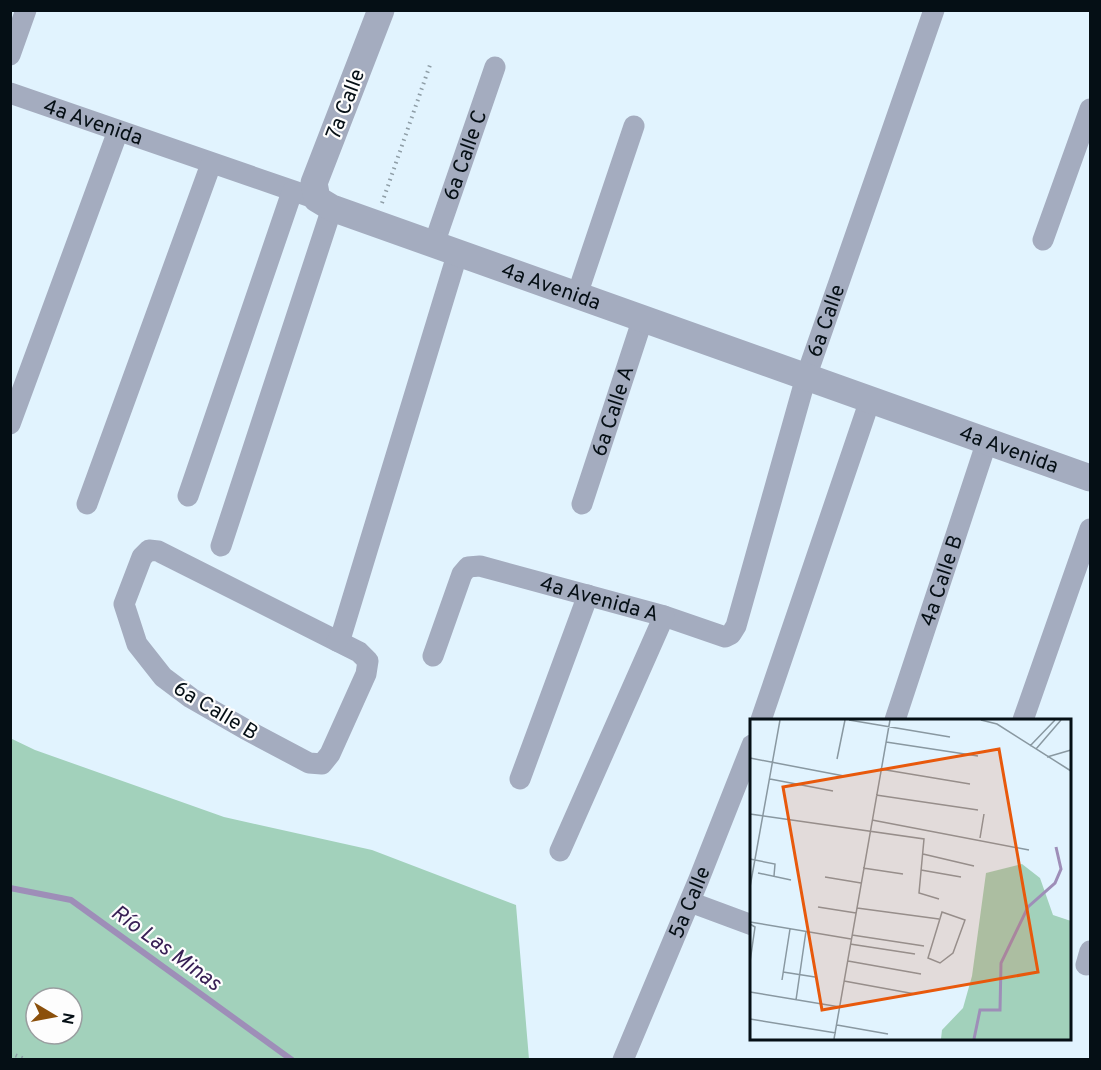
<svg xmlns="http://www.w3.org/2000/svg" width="1101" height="1070" viewBox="0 0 1101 1070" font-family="Overpass,sans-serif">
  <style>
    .green { fill: #a2d1bb; fill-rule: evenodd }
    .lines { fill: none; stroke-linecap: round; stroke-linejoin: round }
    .stream { stroke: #9e8eb8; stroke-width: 6 }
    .path { stroke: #8e9da6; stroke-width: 4; stroke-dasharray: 1.5 4.5; stroke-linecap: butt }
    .minor { stroke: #a4acbf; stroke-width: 21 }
    .tertiary { stroke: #a4acbf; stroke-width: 27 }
    .labels { text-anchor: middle; stroke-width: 4.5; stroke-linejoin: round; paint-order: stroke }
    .street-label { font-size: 21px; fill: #050f15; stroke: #fdfdfd }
    .water-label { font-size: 22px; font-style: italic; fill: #382055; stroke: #fdfdfd }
    .inset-river { fill: none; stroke: #9e8eb8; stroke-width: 3 }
    .inset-road { fill: none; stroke: #8998a1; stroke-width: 1.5 }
    .view { fill: #e8590c; fill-opacity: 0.15; stroke: #e8590c; stroke-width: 3 }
    .inset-edge { fill: none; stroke: #050f15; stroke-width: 3 }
  </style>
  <rect width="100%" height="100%" fill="#e1f3fe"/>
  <path class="green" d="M 10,738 L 35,750 L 224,817 L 372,850 L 516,905 L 529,1059 L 11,1059 ZM 36,998 L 72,998 L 72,1034 L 36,1034 Z"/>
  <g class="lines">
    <polyline class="stream" points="10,888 71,900 292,1060"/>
    <g class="path">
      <polyline points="382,203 431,62"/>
      <polyline points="10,1053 27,1060"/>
    </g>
    <g class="minor">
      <polyline points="10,55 26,10"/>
      <path id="s1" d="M 10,93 L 317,199"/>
      <polyline points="1043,240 1090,109"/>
      <path id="s2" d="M 434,244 L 495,67"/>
      <polyline points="577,295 634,126"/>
      <polyline points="10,424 118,131"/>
      <polyline points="188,496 292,192"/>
      <polyline points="87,504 211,164"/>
      <path id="s3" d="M 582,504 L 643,318"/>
      <polyline points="221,546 332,208"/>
      <polygon points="149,550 158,551 337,641 359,652 368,661 366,674 330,754 322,764 309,763 245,729 191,698 163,677 137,644 124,604 142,557"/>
      <polyline points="337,641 342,633 458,252"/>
      <path id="s4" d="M 433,656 L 462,574 L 468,567 L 480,566 L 664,616 L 725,637 L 731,634 L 736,626 L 806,377 L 934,10"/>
      <polyline points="761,720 870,400"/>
      <path id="s5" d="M 895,720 L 987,441"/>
      <polyline points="1023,720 1090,529"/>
      <polyline points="520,779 588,595"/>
      <polyline points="560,851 664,616"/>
      <polyline points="690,902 752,925"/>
      <polyline points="1086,965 1090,951"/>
      <path id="s6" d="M 623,1060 L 699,879 L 752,745"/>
    </g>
    <path class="tertiary" id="s7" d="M 381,10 L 314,183 L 317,199 L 332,208 L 1090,478"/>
  </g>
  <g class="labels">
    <g class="street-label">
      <text transform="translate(345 104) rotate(-69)" y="7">7a Calle</text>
      <text dy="7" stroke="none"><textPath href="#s1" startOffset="88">4a Avenida</textPath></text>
      <text dy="7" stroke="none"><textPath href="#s2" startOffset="94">6a Calle C</textPath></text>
      <text dy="7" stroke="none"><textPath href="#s7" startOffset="452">4a Avenida</textPath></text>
      <text dy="7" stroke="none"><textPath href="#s4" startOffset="698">6a Calle</textPath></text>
      <text dy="7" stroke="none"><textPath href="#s3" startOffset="98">6a Calle A</textPath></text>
      <text dy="7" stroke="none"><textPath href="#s7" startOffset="938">4a Avenida</textPath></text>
      <text dy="7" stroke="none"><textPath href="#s5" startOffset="147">4a Calle B</textPath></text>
      <text dy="7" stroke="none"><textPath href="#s4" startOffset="232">4a Avenida A</textPath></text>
      <text transform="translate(216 710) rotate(31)" y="7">6a Calle B</text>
      <text dy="7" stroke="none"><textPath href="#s6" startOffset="171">5a Calle</textPath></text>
    </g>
    <g class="water-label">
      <text transform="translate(167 947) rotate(36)" y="8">Río Las Minas</text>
    </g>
  </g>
  <g transform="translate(750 719)">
    <rect width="321" height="321" fill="#e1f3fe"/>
    <path d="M 272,145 L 290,159 L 303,196 L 321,202 L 321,320 L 191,320 L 192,311 L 213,289 L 222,257 L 236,154 Z" fill="#a2d1bb"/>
    <path class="inset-river" d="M 224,320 L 230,291 L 250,291 L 251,244 L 278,188 L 305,164 L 311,150 L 306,128"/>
    <path class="inset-road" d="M 99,1 L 200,18M 231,1 L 247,5 L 321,52M 136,23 L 228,37M 280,27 L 305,1M 286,30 L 311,1M 297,38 L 321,31M 0,39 L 94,57M 87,40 L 95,1M 130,50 L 220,65M 20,60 L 83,72M 126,76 L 228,91M 0,95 L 174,120 L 169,174 L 189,180M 122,101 L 279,131M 230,119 L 234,95M 173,135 L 224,147M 0,140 L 25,145 L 24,157M 113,149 L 153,155M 171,151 L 211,158M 8,154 L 41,161M 75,158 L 111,164M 0,168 L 30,1M 68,188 L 106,194M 107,189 L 189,200M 192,193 L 215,201 L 203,234 L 190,244 L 178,239 ZM 0,203 L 101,220M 0,205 L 5,208 L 0,243M 102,216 L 174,227M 100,225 L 165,235M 98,242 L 171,255M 33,253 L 65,258M 32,261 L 40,210M 94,262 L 165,275M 0,273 L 90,288M 46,281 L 56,212M 0,300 L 86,314M 87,306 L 138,315M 84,320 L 140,1"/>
    <path class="view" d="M 249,30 L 288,253 L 72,291 L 33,68 Z"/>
    <rect width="321" height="321" class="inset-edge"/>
  </g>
  <rect width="1101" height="1070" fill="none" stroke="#050f15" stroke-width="24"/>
  <g transform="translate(54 1016) rotate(100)"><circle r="28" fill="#fdfdfd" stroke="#9a9ea0" stroke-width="1.5"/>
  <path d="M0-4.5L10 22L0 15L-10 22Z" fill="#8b500b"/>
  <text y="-9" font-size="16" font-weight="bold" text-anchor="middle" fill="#050f15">N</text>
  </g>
</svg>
